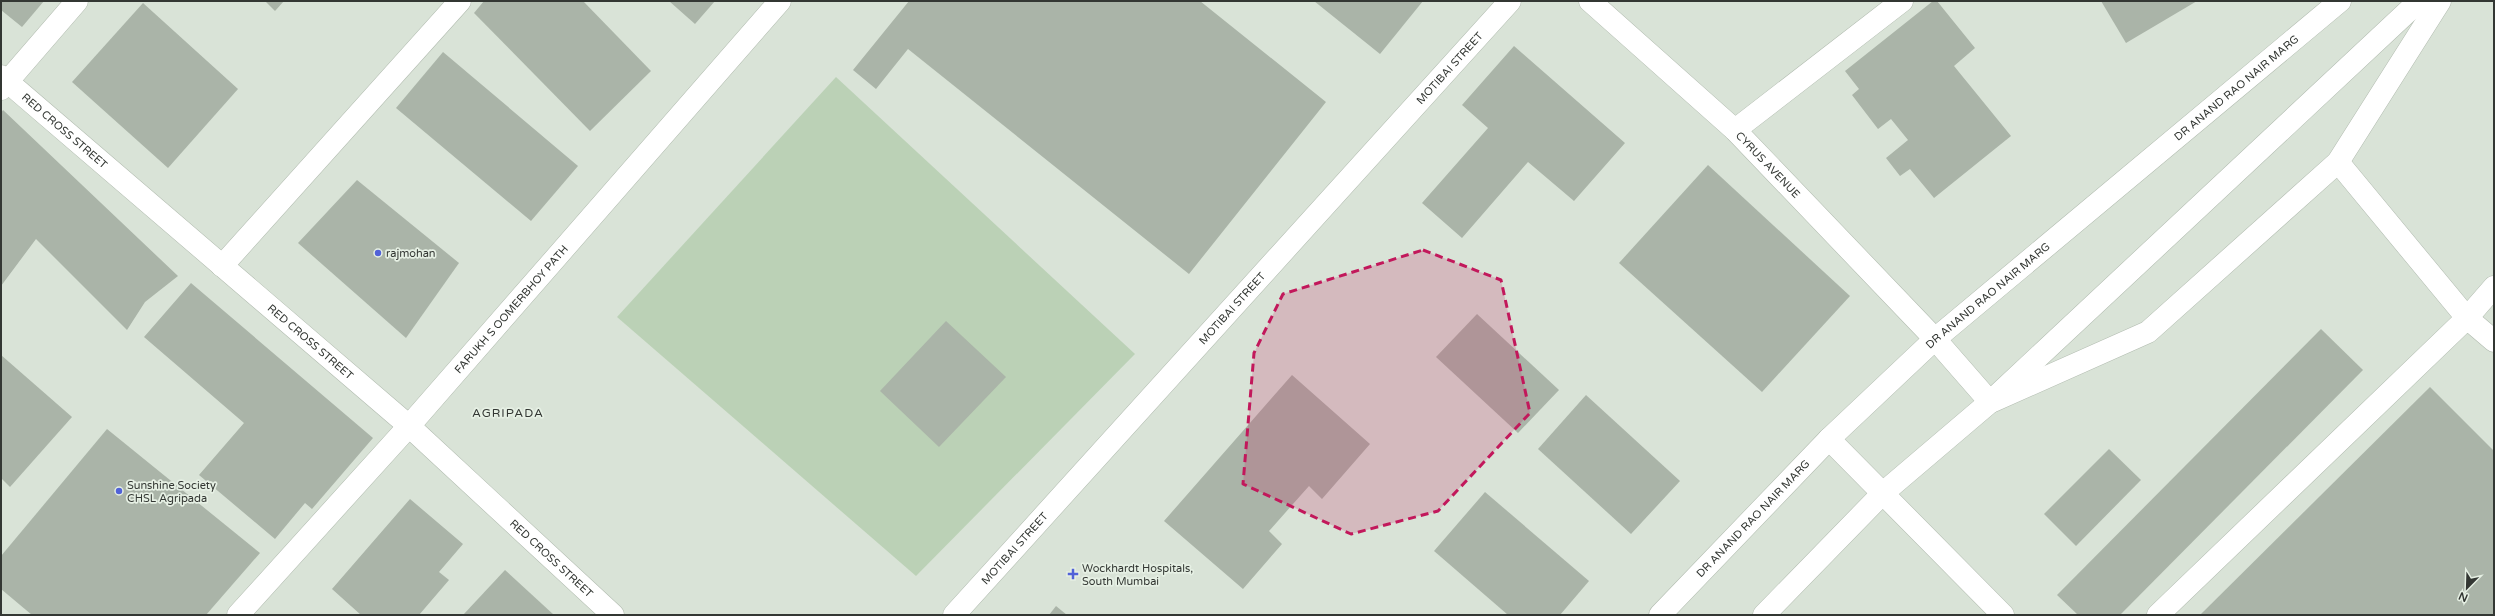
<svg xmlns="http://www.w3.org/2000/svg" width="2495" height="616" viewBox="0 0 2495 616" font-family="'Varela Round',sans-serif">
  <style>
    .green { fill: #bbd1b6 }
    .building { fill: #aab4a8 }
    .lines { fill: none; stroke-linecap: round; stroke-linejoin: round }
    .service-casing { stroke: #b1bbaf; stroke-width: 23 }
    .minor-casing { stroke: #b1bbaf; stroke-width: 23 }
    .secondary-casing { stroke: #b1bbaf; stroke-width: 23 }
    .service { stroke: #fff; stroke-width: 22 }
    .minor { stroke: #fff; stroke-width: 22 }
    .secondary { stroke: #fff; stroke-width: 22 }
    .marked { fill: #c2185b; fill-opacity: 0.2; stroke: #c2185b; stroke-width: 3; stroke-dasharray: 8 5; stroke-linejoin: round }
    .poi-dot { fill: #5162d8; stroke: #e6f0e4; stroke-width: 1.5 }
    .labels { text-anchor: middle; stroke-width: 3.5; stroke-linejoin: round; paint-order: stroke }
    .street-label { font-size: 11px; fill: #333733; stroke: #e6f0e4 }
    .poi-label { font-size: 11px; fill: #333733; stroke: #e6f0e4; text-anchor: start }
    .neighbourhood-label { font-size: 12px; letter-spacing: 1px; fill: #333733; stroke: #e6f0e4 }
  </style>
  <rect width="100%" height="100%" fill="#d9e3d7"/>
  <polygon class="green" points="836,77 1135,354 916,576 617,317"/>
  <g class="building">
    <polygon points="1,1 44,1 22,27 1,10"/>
    <polygon points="265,1 284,1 275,11"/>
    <polygon points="484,1 583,1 651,71 590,131 474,13"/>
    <polygon points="669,1 715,1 695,24"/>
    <polygon points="909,1 1200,1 1326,102 1189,274 908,49 876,89 853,70"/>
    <polygon points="1314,1 1423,1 1380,54"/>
    <polygon points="1933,1 1937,1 1975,48 1954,66 2011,136 1934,198 1910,169 1900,176 1886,158 1908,140 1891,119 1878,129 1852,95 1859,89 1845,71"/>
    <polygon points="2101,1 2197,1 2126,43"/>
    <polygon points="143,3 238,89 168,168 72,82"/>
    <polygon points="1514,46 1625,143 1574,201 1528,162 1462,238 1422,203 1488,128 1462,105"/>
    <polygon points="443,52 578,166 531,221 396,108"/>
    <polygon points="3,110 178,276 145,302 127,330 36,239 1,286 1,113"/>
    <polygon points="1708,165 1850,296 1762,392 1619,263"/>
    <polygon points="357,180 459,263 406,338 298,243"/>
    <polygon points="191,283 373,438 312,509 305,503 275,539 199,475 244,423 144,337"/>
    <polygon points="1477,314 1559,390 1518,433 1436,357"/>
    <polygon points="946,321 1006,377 939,447 880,391"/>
    <polygon points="2321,329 2363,370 2120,615 2078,615 2057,595"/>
    <polygon points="1,355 72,417 10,487 1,478"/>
    <polygon points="1292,375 1370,444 1322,499 1309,486 1269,531 1282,544 1243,589 1164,521"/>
    <polygon points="2430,387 2494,451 2494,615 2200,615"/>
    <polygon points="1586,395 1680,481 1631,534 1538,449"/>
    <polygon points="107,429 260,553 206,615 32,615 1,589 1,556"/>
    <polygon points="2109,449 2141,480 2076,546 2044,514"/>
    <polygon points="1485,492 1589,581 1560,615 1508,615 1434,551"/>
    <polygon points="410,499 463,544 439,572 449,580 419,615 361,615 332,589"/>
    <polygon points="505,570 554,615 463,615"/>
    <polygon points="1056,606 1067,615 1049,615"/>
  </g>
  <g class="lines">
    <g class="service-casing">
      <g id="service">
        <polyline points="1735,130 1902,1"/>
        <polyline points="2338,162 2467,318 2494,287"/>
        <polyline points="1993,401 2148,332 2338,162 2440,1"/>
        <polyline points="1829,439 2003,615"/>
        <polyline points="2158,615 2467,318 2494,341"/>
      </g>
    </g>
    <g class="minor-casing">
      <g id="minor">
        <path id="s1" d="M 1590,1 L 1735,130 L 1935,339 L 1990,402"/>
        <path id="s2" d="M 1,76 L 409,426 L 613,615"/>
        <polyline points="1,89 77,1"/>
        <polyline points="222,266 460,1"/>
        <path id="s3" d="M 238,615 L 409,426 L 780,1"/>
        <path id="s4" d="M 954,615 L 1510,1"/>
      </g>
    </g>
    <g class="secondary-casing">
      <g id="secondary">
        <path id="s5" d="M 1660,615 L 1829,439 L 1935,339 L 2340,1"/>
        <polyline points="1764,615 1883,493 1990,402 2419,1"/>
      </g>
    </g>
    <use href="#service" class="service"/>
    <use href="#minor" class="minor"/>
    <use href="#secondary" class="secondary"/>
  </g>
  <path class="marked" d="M 1423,250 L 1501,280 L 1530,413 L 1438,511 L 1351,534 L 1243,484 L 1254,353 L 1283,294 Z"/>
  <g class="poi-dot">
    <circle cx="378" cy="253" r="4"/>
    <circle cx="119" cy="491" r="4"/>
    <path d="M1071 568h4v4h4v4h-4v4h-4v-4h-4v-4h4z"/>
  </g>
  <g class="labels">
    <g class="street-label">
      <text dy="4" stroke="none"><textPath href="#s4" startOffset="738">MOTIBAI STREET</textPath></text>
      <text dy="4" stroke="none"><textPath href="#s5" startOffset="782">DR ANAND RAO NAIR MARG</textPath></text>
      <text dy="4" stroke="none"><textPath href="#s2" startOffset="84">RED CROSS STREET</textPath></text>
      <text dy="4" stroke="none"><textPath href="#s1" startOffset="242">CYRUS AVENUE</textPath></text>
      <text dy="4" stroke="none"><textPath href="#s5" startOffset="458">DR ANAND RAO NAIR MARG</textPath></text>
      <text dy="4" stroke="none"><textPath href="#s4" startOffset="414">MOTIBAI STREET</textPath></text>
      <text dy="4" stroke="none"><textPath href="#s3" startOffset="410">FARUKH S OOMERBHOY PATH</textPath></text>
      <text dy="4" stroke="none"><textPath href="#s2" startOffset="408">RED CROSS STREET</textPath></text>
      <text dy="4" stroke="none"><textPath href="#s5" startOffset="134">DR ANAND RAO NAIR MARG</textPath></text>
      <text dy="4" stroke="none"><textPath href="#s4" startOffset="90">MOTIBAI STREET</textPath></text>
      <text dy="4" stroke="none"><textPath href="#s2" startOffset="732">RED CROSS STREET</textPath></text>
    </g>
    <g class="poi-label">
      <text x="386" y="257">rajmohan</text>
      <text x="127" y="489">Sunshine Society<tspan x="127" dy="13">CHSL Agripada</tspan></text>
      <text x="1082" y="572">Wockhardt Hospitals,<tspan x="1082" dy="13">South Mumbai</tspan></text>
    </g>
    <g class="neighbourhood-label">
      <text x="508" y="417">AGRIPADA</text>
    </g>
  </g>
  <rect width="2495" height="616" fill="none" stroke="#333733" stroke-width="4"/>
  <g transform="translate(2467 588) rotate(203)" stroke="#e6f0e4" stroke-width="3" paint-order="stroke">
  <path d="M0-3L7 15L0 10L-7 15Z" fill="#333733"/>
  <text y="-6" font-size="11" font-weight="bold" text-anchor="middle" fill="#333733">N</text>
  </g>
</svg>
